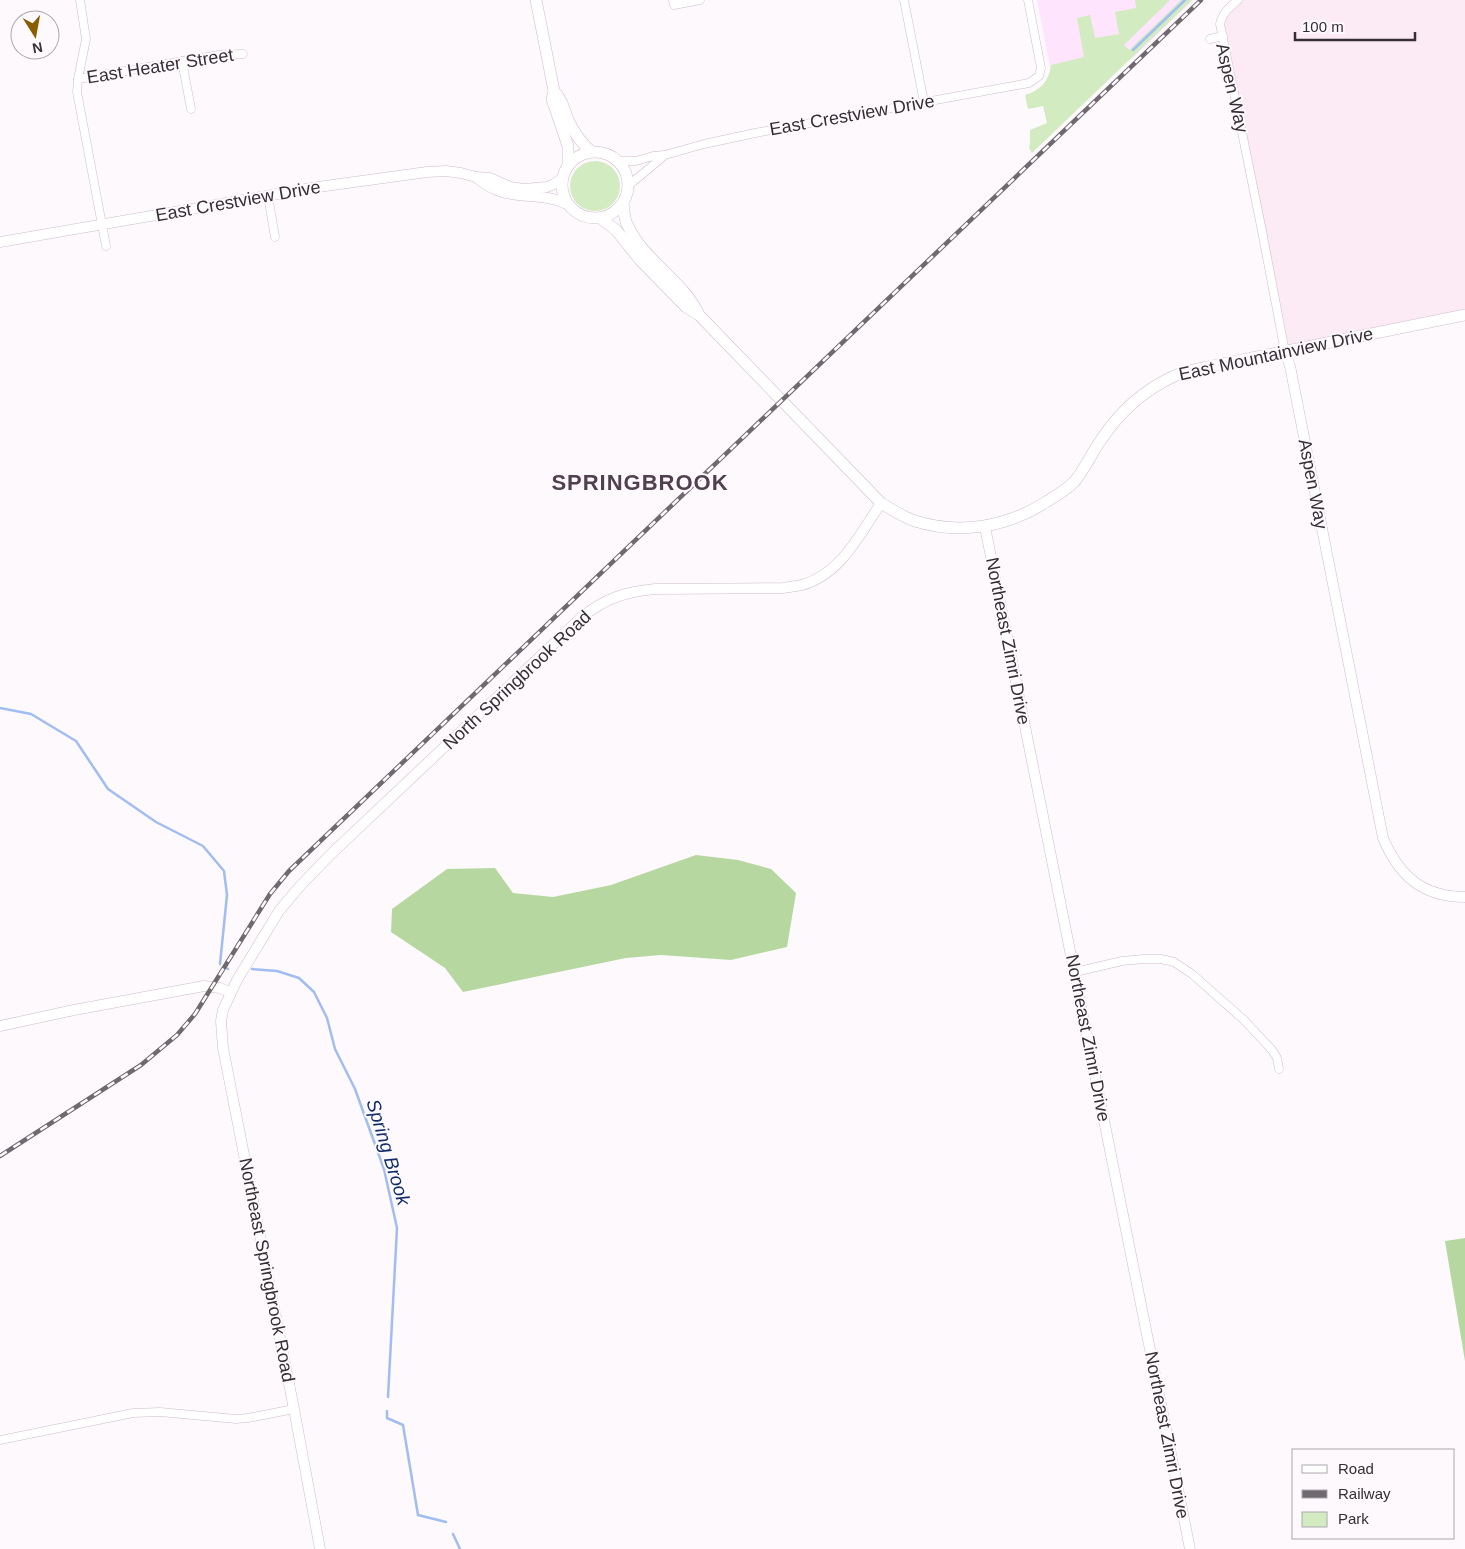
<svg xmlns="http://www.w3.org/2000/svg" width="1465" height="1549" viewBox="0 0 1465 1549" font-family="Arial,sans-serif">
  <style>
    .commercial { fill: #fceaf5 }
    .built { fill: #fee5fd }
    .green { fill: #d2ebc1 }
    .forest { fill: #b7d7a0 }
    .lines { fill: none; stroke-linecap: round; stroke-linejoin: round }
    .stream { stroke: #a1bdf1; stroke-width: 2.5 }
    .minor-casing { stroke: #cfbcce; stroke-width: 9 }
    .tertiary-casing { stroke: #cfbcce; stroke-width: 11 }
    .secondary-casing { stroke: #cfbcce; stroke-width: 12 }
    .minor { stroke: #fff; stroke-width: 8 }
    .tertiary { stroke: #fff; stroke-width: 10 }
    .secondary { stroke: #fff; stroke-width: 11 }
    .rail-casing { stroke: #706a70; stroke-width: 4.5 }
    .rail { stroke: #fdf9fd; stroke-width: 2.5; stroke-dasharray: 8; stroke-linecap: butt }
    .labels { text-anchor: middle; stroke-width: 4; stroke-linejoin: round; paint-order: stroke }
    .street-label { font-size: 18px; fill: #352e35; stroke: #fdf9fd }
    .water-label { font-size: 19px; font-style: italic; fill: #102d69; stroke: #fdf9fd }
    .district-label { font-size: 22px; font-weight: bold; letter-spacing: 1px; fill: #514150; stroke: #fdf9fd }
  </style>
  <rect width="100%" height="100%" fill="#fdf9fd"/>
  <polygon class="commercial" points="1237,0 1465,0 1465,316 1285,352 1223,36 1225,13"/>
  <polygon class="built" points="1037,0 1193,0 1134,57 1051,72"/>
  <g class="green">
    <path d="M 1135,0 L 1170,0 L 1124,45 L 1129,50 L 1181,0 L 1192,0 L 1032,153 L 1029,148 L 1030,143 L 1030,130 L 1047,123 L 1043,106 L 1028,109 L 1025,95 C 1041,90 1049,81 1051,65 L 1084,57 L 1077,18 L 1090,15 L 1095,38 L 1119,34 L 1115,12 L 1136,8 Z"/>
    <circle cx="595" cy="186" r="25"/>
  </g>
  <g class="forest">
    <polygon points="696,855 738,860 771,869 796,893 787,947 731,960 661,955 626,958 463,992 445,968 391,932 392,909 447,869 495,868 513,893 553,897 611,885"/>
    <polygon points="1465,1238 1465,1361 1445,1241"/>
  </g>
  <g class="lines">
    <g class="stream">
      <polyline points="1133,50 1185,0"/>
      <polyline points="0,708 31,714 76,741 108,789 156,822 203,846 224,871 227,895 220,964"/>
      <polyline points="226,968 228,969"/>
      <polyline points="252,969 277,971 299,978 314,992 327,1018 335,1049 355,1089 384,1169 397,1228 388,1397"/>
      <polyline points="387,1411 387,1418 403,1425 418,1515 446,1522"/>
      <polyline points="453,1534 460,1549"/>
    </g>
    <g class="minor-casing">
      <g id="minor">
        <polyline points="80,0 86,39 78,79 77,92 106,246"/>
        <polyline points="673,0 674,5 700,0"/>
        <polyline points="904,0 924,102"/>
        <path d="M 1238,0 C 1230,7 1222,13 1220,24 L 1262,231 L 1285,352"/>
        <polyline points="1210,39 1223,36"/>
        <polyline points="182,61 191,109"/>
        <polyline points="78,79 219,55 243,54"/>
        <polyline points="618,161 636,161 653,156 665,155 704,144 755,133 1029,83 1039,76 1041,68 1028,0"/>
        <polyline points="628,186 665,155"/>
        <polyline points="268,196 275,237"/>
        <polyline points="1075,972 1122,961 1144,959 1161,959 1174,962 1192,974 1244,1020 1272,1050 1277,1058 1279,1069"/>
        <polyline points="0,1440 133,1413 160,1412 236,1419 248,1418 294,1409"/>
      </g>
    </g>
    <g class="tertiary-casing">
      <g id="tertiary">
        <path d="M 476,177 C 507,205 536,189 567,204"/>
        <polyline points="0,242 318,187 427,172 446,171 461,173 476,177 490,178 510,187 524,189 547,187 554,184 563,178"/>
        <path d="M 1285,352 L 1290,366 L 1383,838 C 1399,876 1423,897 1465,897"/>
        <polyline points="985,527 1190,1549"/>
        <polyline points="0,1026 74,1010 204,986 220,988 230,992"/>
        <path d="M 320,1549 L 294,1409 L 223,1048 L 221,1021 L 223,1010 L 237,980 L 279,911 L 300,886 L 330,855 L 582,617 C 606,598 625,592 655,589 L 783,588 C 789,587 796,586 802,585 C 841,574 860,534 881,503"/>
      </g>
    </g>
    <g class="secondary-casing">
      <g id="secondary">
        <polyline points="536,0 554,91 552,99 568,146 568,165"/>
        <path d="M 554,91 C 562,99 564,109 568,120 C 574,132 581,144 592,152"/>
        <circle cx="595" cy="185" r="33"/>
        <path d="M 623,203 C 624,211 624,220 628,226 C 644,261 683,280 699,315"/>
        <path d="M 600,218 L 616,230 L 640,260 L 686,307 L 699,315 L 881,503 C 892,510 903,517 915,521 C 960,535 1007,527 1046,502 C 1056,496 1066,490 1074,482 C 1085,469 1091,454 1101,440 C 1118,414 1143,391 1172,377 C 1184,371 1198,369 1212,366 L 1465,315"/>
      </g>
    </g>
    <use href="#minor" class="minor"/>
    <use href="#tertiary" class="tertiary"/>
    <use href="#secondary" class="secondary"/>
    <g class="rail-casing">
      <polyline id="rail" points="0,1156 141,1065 177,1035 195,1014 270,894 289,871 1201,0"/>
    </g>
    <use href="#rail" class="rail"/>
  </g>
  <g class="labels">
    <g class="street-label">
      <text transform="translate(160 66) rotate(-9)" y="6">East Heater Street</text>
      <text transform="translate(1232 88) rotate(77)" y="6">Aspen Way</text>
      <text transform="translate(852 115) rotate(-10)" y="6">East Crestview Drive</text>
      <text transform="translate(238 201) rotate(-10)" y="6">East Crestview Drive</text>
      <text transform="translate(1276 354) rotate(-12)" y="6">East Mountainview Drive</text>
      <text transform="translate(1313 484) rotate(79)" y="6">Aspen Way</text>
      <text transform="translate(1008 641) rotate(79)" y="6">Northeast Zimri Drive</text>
      <text transform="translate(517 680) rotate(-43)" y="6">North Springbrook Road</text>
      <text transform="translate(1088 1038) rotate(79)" y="6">Northeast Zimri Drive</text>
      <text transform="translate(267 1270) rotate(79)" y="6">Northeast Springbrook Road</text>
      <text transform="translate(1167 1435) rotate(79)" y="6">Northeast Zimri Drive</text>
    </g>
    <g class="water-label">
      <text transform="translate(389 1152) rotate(73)" y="7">Spring Brook</text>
    </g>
    <g class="district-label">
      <text x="640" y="490">SPRINGBROOK</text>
    </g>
  </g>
  <rect x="1292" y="1449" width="162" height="90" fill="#fdf9fd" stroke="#ada8ad"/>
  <rect x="1302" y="1465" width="25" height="8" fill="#ffffff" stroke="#ada8ad"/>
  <text x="1338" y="1474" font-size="15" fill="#352e35">Road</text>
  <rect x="1302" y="1490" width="25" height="8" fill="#706a70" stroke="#ada8ad"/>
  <text x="1338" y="1499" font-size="15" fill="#352e35">Railway</text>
  <rect x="1302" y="1512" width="25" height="15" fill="#d2ebc1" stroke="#ada8ad"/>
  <text x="1338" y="1524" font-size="15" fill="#352e35">Park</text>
  <g transform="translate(35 35) rotate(169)"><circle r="24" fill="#fdf9fd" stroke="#ada8ad"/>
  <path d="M0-4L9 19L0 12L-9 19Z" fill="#8a5e00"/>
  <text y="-8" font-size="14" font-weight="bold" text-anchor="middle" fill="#352e35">N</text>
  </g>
  <path d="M1295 32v8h120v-8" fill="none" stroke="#352e35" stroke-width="2.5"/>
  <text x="1302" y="32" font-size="15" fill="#352e35" stroke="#fdf9fd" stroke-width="4" paint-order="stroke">100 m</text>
</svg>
